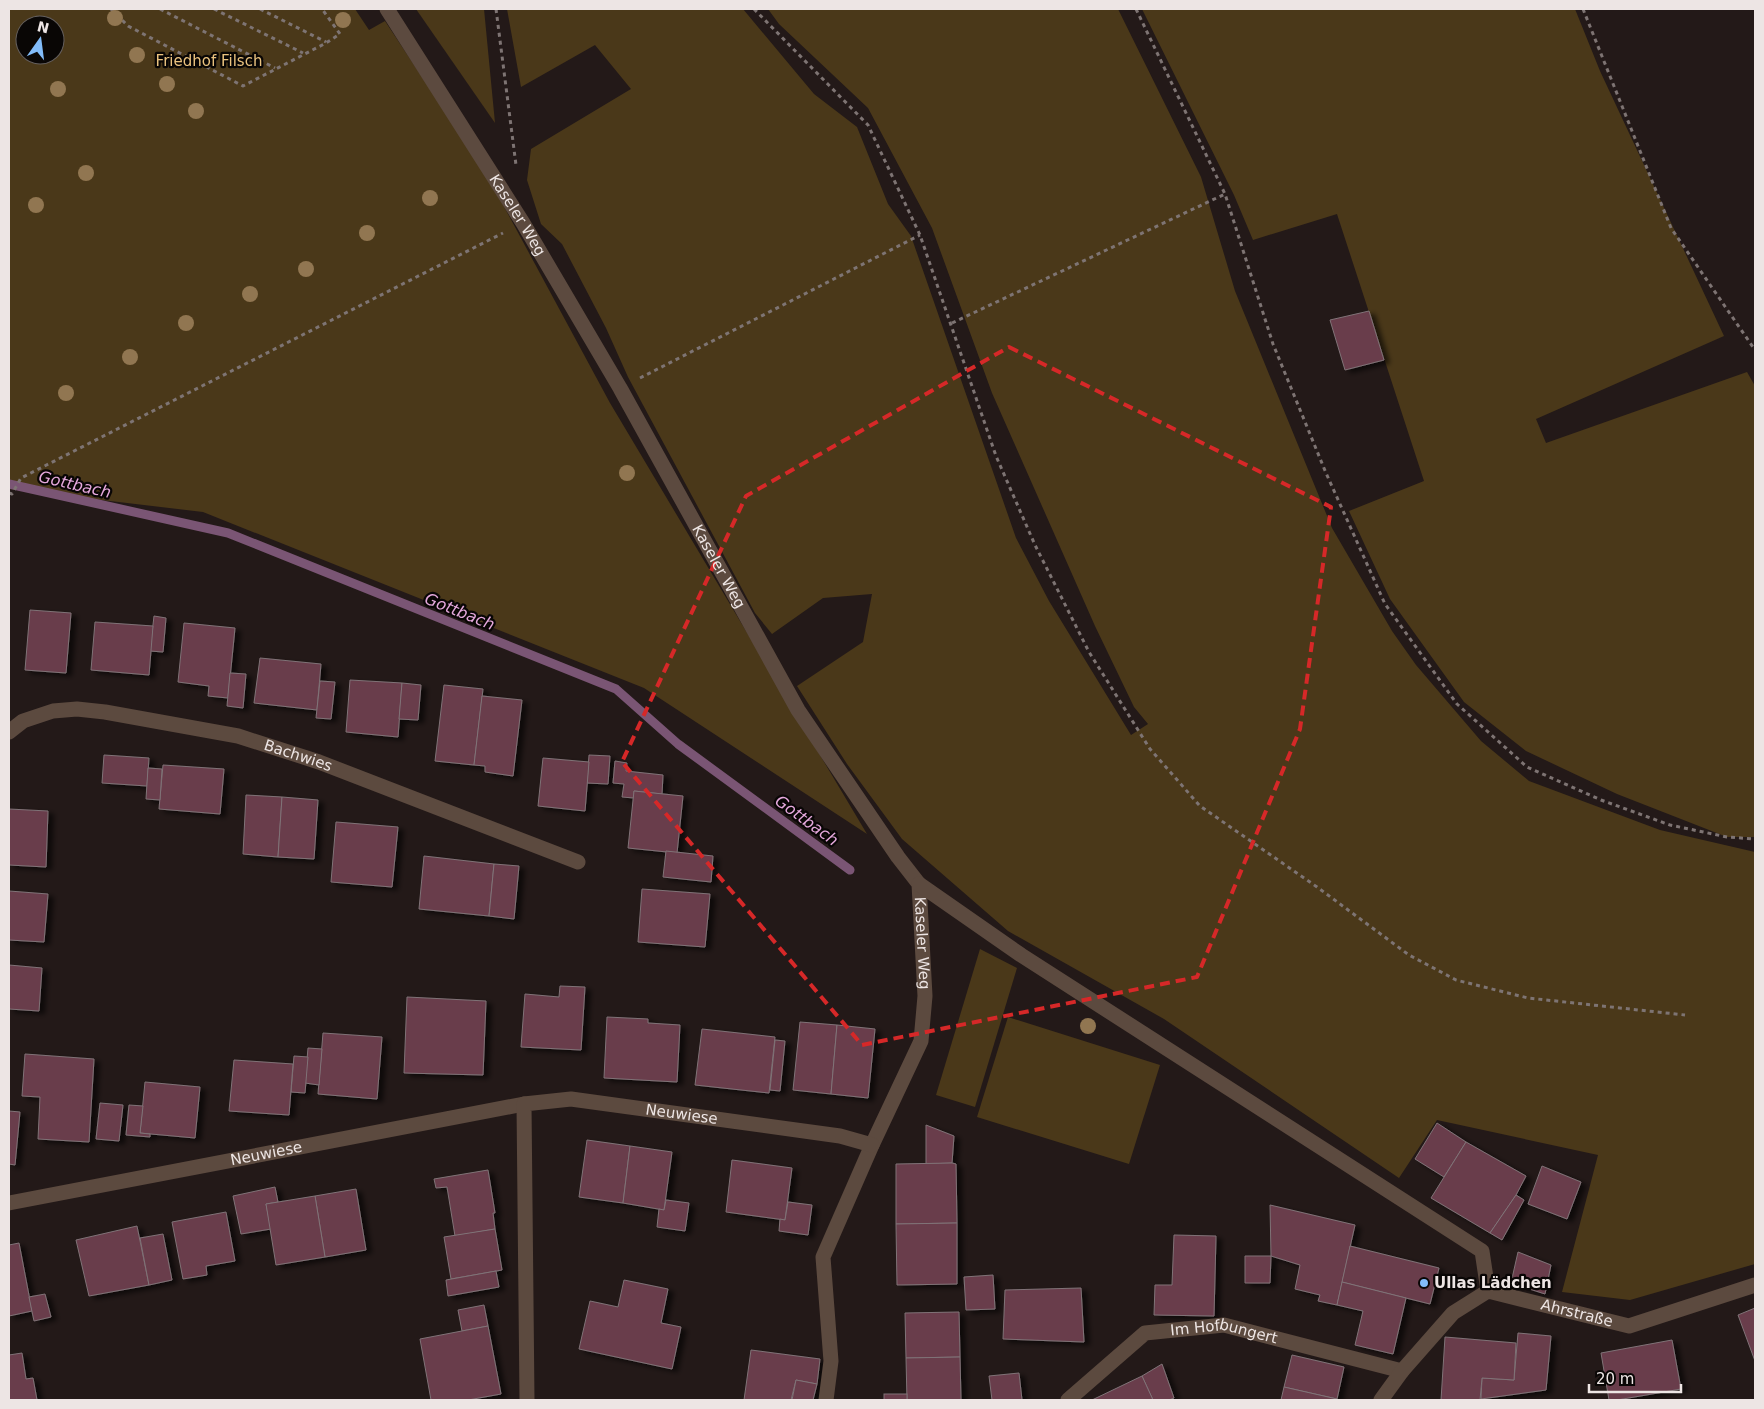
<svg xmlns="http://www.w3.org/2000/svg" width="1764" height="1409" viewBox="0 0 1764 1409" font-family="'DejaVu Sans',sans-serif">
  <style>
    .green { fill: #4a3819; fill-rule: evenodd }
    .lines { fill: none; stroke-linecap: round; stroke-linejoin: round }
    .stream { stroke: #7a5574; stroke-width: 9 }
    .building { fill: #693c4b; stroke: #807377; filter: url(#shadow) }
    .path { stroke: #7e7473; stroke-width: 3; stroke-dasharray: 4 4; stroke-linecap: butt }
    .minor { stroke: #5c4a3f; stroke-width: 15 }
    .tree { fill: #917651 }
    .marked { fill: none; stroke: #d62828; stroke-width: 4; stroke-dasharray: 10 6; stroke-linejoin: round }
    .poi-dot { fill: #82bcfa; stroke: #090605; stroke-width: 2 }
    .labels { text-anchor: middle; stroke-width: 4.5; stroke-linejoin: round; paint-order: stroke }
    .park-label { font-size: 15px; fill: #ebc37f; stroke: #090605 }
    .street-label { font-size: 15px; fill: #ede5e4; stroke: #090605 }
    .poi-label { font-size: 15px; font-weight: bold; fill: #ede5e4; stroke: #090605; text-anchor: start }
    .water-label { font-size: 16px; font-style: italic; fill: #e5a8dc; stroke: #090605 }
  </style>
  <defs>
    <filter id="shadow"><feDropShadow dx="5.5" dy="3" stdDeviation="2.5" flood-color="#0009"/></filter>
  </defs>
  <rect width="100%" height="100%" fill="#231918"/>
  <g class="green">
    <path d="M 9,9 L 355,9 L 369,30 L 385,21 L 488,177 L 610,403 L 867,834 L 644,688 L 203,512 L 9,489 ZM 25,25 L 55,25 L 55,55 L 25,55 Z"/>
    <polygon points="416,9 484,9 495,123"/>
    <polygon points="507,9 743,9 814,94 857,127 888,204 911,236 1016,538 1049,601 1131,735 1148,724 1134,707 1095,626 992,393 932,228 868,108 779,24 768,9 1118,9 1201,177 1235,291 1332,528 1392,631 1416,665 1481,741 1529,781 1660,830 1755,852 1755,1264 1630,1300 1562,1292 1598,1155 1437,1120 1399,1178 1164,1019 1008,931 902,839 847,764 797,686 863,642 872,594 823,598 772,634 755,613 628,377 606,328 562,244 541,224 527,180 531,149 631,89 595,45 521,87"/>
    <polygon points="1142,9 1575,9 1600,71 1724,336 1536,419 1546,443 1747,372 1755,386 1755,837 1727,837 1617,794 1526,751 1464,702 1390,599 1349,511 1424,481 1337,214 1253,240 1234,195"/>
    <polygon points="980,949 1017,968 975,1107 936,1095"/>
    <polygon points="1008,1017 1160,1065 1129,1164 977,1117"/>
  </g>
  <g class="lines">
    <polyline class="stream" points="9,484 228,533 616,689 678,744 850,870"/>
  </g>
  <g class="building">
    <polygon points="1369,311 1384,360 1345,370 1330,320"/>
    <polygon points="30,610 71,613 66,673 25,670"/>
    <polygon points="154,616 166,618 163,652 150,651"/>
    <polygon points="95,622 153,626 149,675 91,670"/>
    <polygon points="184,623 235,628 228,698 208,696 209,686 178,682"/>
    <polygon points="260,658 321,664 317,710 254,703"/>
    <polygon points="230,673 246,674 243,708 227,706"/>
    <polygon points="350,680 402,683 398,737 346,732"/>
    <polygon points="320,681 335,682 331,719 316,718"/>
    <polygon points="402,683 421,685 418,720 399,719"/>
    <polygon points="444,685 483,689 474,765 435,761"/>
    <polygon points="482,696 522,700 513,776 485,772 485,766 474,765"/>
    <polygon points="104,755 149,758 147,786 102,783"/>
    <polygon points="589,755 610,756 608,784 587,783"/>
    <polygon points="543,758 589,762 585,811 538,806"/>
    <polygon points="615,761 627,763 626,771 663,775 662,794 634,791 634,798 622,797 624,784 613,783"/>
    <polygon points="163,765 224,769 220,814 159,809"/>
    <polygon points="148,768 162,769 160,800 146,799"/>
    <polygon points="634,791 683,796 677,853 628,848"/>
    <polygon points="246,795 282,797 278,857 243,854"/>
    <polygon points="282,797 318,800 314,859 278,857"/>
    <polygon points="9,809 48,811 46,867 9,865"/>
    <polygon points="336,822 398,827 392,887 331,882"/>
    <polygon points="666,851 713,856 711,882 663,877"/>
    <polygon points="424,856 494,864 489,916 419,909"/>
    <polygon points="494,864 519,866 514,919 489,916"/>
    <polygon points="642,889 710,894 705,947 638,942"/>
    <polygon points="9,891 48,894 44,942 9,940"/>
    <polygon points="9,965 42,968 39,1011 9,1009"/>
    <polygon points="560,986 585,987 581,1050 521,1047 525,994 559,997"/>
    <polygon points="407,997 486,1001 483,1075 404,1073"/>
    <polygon points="607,1017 648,1019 648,1023 680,1025 677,1082 604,1078"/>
    <polygon points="800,1022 837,1025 831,1094 793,1090"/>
    <polygon points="837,1025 875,1029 868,1098 831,1094"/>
    <polygon points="702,1029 775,1037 769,1093 695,1085"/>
    <polygon points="323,1033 382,1037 377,1099 318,1094"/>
    <polygon points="775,1040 785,1041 780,1091 770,1090"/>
    <polygon points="308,1048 322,1049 319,1085 305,1083"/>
    <polygon points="25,1054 94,1059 89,1142 38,1139 40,1097 22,1096"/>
    <polygon points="294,1056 308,1057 305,1093 291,1092"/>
    <polygon points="234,1060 293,1064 289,1115 229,1111"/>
    <polygon points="145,1082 200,1087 195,1138 140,1133"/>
    <polygon points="100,1103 123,1105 119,1141 96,1139"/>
    <polygon points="129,1105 143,1106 140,1133 150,1134 150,1137 126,1135"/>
    <polygon points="9,1111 20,1112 15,1165 9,1164"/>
    <polygon points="1437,1123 1466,1142 1444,1177 1415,1159"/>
    <polygon points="926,1125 954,1136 952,1163 926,1164"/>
    <polygon points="587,1140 630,1146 623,1203 579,1197"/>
    <polygon points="1466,1142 1526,1176 1516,1195 1490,1233 1431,1198"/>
    <polygon points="630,1146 672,1152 664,1210 623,1203"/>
    <polygon points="732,1160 792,1168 785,1220 726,1212"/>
    <polygon points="952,1163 956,1164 957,1223 896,1224 896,1164"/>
    <polygon points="1542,1166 1581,1182 1567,1219 1528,1204"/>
    <polygon points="488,1170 495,1213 493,1213 495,1229 455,1236 447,1187 436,1188 434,1179"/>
    <polygon points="275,1187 278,1202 266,1204 271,1229 241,1234 233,1196"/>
    <polygon points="356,1189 366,1250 325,1257 315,1196"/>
    <polygon points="1516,1195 1524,1200 1502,1240 1490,1233"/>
    <polygon points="315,1196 325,1257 276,1265 266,1204"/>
    <polygon points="666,1200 689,1203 685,1231 657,1227 659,1209 664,1210"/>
    <polygon points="788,1202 812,1205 808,1235 779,1231 780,1219 785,1220"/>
    <polygon points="1270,1205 1355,1225 1337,1305 1318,1301 1320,1295 1295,1289 1300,1265 1271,1256"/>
    <polygon points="226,1212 235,1261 206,1266 207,1275 183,1279 172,1222"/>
    <polygon points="957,1223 957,1284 897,1285 896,1224"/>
    <polygon points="137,1226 149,1285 89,1296 76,1240"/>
    <polygon points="495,1229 502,1270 451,1279 444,1237"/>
    <polygon points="163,1234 172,1280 149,1285 140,1238"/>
    <polygon points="1174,1235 1216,1236 1214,1316 1154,1315 1155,1285 1172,1285"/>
    <polygon points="19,1243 32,1311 9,1316 9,1245"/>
    <polygon points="1350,1246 1439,1268 1430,1304 1342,1282"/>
    <polygon points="1518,1252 1551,1265 1545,1294 1511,1283"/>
    <polygon points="1245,1256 1271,1256 1270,1283 1245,1283"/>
    <polygon points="496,1271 499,1287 448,1296 446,1280"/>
    <polygon points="993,1275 995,1309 966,1310 964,1277"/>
    <polygon points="624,1280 668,1289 661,1323 681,1327 672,1369 579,1349 590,1301 618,1307"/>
    <polygon points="1342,1282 1406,1298 1393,1354 1355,1345 1363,1311 1337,1305"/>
    <polygon points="1081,1288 1084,1342 1003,1339 1005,1290"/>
    <polygon points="45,1294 51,1317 34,1321 29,1297"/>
    <polygon points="484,1305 488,1326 462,1331 458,1310"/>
    <polygon points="1755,1308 1755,1361 1738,1315"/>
    <polygon points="959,1312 960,1357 906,1358 905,1313"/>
    <polygon points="488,1326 501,1394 468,1400 431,1400 420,1339"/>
    <polygon points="1518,1333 1551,1336 1546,1390 1481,1399 1482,1378 1514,1380"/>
    <polygon points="1445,1337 1516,1343 1514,1380 1482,1378 1480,1400 1441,1400"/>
    <polygon points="1672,1340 1681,1389 1617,1400 1609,1400 1601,1353"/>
    <polygon points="751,1350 820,1359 817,1384 796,1380 791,1400 744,1400"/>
    <polygon points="22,1353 26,1379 33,1378 37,1400 9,1400 9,1355"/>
    <polygon points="1292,1355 1344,1367 1337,1399 1284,1387"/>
    <polygon points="960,1357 961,1400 907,1400 906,1358"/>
    <polygon points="1162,1364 1174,1398 1169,1400 1153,1400 1142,1376"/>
    <polygon points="1019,1373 1022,1400 992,1400 989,1376"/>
    <polygon points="1142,1376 1153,1400 1092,1400"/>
    <polygon points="796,1380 817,1384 813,1400 792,1400"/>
    <polygon points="1284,1387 1337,1399 1336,1400 1281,1400"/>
    <rect x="884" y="1394" width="23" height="6"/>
  </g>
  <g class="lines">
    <g class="path">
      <polyline points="111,9 128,26 243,86 326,43 340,34 322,9"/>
      <polyline points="160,9 275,68"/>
      <polyline points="214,9 303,53"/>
      <polyline points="260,9 326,42"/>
      <polyline points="496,9 516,165"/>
      <polyline points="754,9 868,125 920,235 996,456 1035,545 1089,652 1150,749 1200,806 1317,887 1409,955 1456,980 1528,998 1685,1015"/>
      <polyline points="1136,9 1225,194 1273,344 1326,473 1385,604 1457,704 1527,767 1601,800 1670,825 1727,837 1755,839"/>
      <polyline points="1583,9 1671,228 1755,350"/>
      <polyline points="952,323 1225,194"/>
      <polyline points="640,378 920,235"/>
      <polyline points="9,493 12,494 21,478 503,233"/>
    </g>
    <g class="minor">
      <path id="s1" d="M 387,9 L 523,223 L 620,388 L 798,710 L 898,857 L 919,884 L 925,996 L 921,1041 L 872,1145 L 823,1257 L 831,1361 L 826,1400"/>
      <path id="s2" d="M 9,732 L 23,721 L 53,711 L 77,709 L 105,712 L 238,736 L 319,762 L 578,862"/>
      <polyline points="919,884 1021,955 1482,1251 1488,1291"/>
      <path id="s3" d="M 9,1203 L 524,1104"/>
      <path id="s4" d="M 527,1400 L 524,1104 L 571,1099 L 840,1136 L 872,1145"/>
      <path id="s5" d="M 1068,1400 L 1145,1333 L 1224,1325 L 1402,1371"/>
      <path id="s6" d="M 1381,1400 L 1402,1371 L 1453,1313 L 1488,1291 L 1629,1326 L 1755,1285"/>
    </g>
  </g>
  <g class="tree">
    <circle cx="115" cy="18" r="8"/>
    <circle cx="343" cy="20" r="8"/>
    <circle cx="137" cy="55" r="8"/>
    <circle cx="167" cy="84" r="8"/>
    <circle cx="58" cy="89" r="8"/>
    <circle cx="196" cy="111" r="8"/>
    <circle cx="86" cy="173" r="8"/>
    <circle cx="430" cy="198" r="8"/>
    <circle cx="36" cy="205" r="8"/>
    <circle cx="367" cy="233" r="8"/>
    <circle cx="306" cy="269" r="8"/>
    <circle cx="250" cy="294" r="8"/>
    <circle cx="186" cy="323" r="8"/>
    <circle cx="130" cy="357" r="8"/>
    <circle cx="66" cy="393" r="8"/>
    <circle cx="627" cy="473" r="8"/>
    <circle cx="1088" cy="1026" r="8"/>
  </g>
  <path class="marked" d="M 1009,347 L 1331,507 L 1300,729 L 1197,977 L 862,1045 L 622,762 L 746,496 Z"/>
  <circle class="poi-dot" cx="1424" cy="1283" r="5"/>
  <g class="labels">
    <g class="park-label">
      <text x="209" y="66">Friedhof Filsch</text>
    </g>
    <g class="street-label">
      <text dy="5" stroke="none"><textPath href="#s1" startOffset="244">Kaseler Weg</textPath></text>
      <text dy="5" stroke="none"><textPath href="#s1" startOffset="649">Kaseler Weg</textPath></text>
      <text dy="5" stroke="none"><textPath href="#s2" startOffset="300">Bachwies</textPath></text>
      <text dy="5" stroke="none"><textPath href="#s1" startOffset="1084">Kaseler Weg</textPath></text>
      <text dy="5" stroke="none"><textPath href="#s4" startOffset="455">Neuwiese</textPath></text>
      <text dy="5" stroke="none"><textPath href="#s3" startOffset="262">Neuwiese</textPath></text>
      <text dy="5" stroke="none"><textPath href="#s6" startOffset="246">Ahrstraße</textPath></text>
      <text dy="5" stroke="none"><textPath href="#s5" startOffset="182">Im Hofbungert</textPath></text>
    </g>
    <g class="poi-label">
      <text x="1434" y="1288">Ullas Lädchen</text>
    </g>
    <g class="water-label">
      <text transform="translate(75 484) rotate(13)" y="6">Gottbach</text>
      <text transform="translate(460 611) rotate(22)" y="6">Gottbach</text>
      <text transform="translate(807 820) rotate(36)" y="6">Gottbach</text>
    </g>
  </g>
  <rect width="1764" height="1409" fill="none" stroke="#ede5e4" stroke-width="20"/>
  <g transform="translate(40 40) rotate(14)"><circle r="24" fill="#090605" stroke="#645f5e"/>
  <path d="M0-4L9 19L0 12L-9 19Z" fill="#82bcfa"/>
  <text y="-8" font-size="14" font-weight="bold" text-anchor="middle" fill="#ede5e4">N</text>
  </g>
  <path d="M1589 1384v8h92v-8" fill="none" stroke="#ede5e4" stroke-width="2.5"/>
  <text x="1596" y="1384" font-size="15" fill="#ede5e4" stroke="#090605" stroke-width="4" paint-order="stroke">20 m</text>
</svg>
